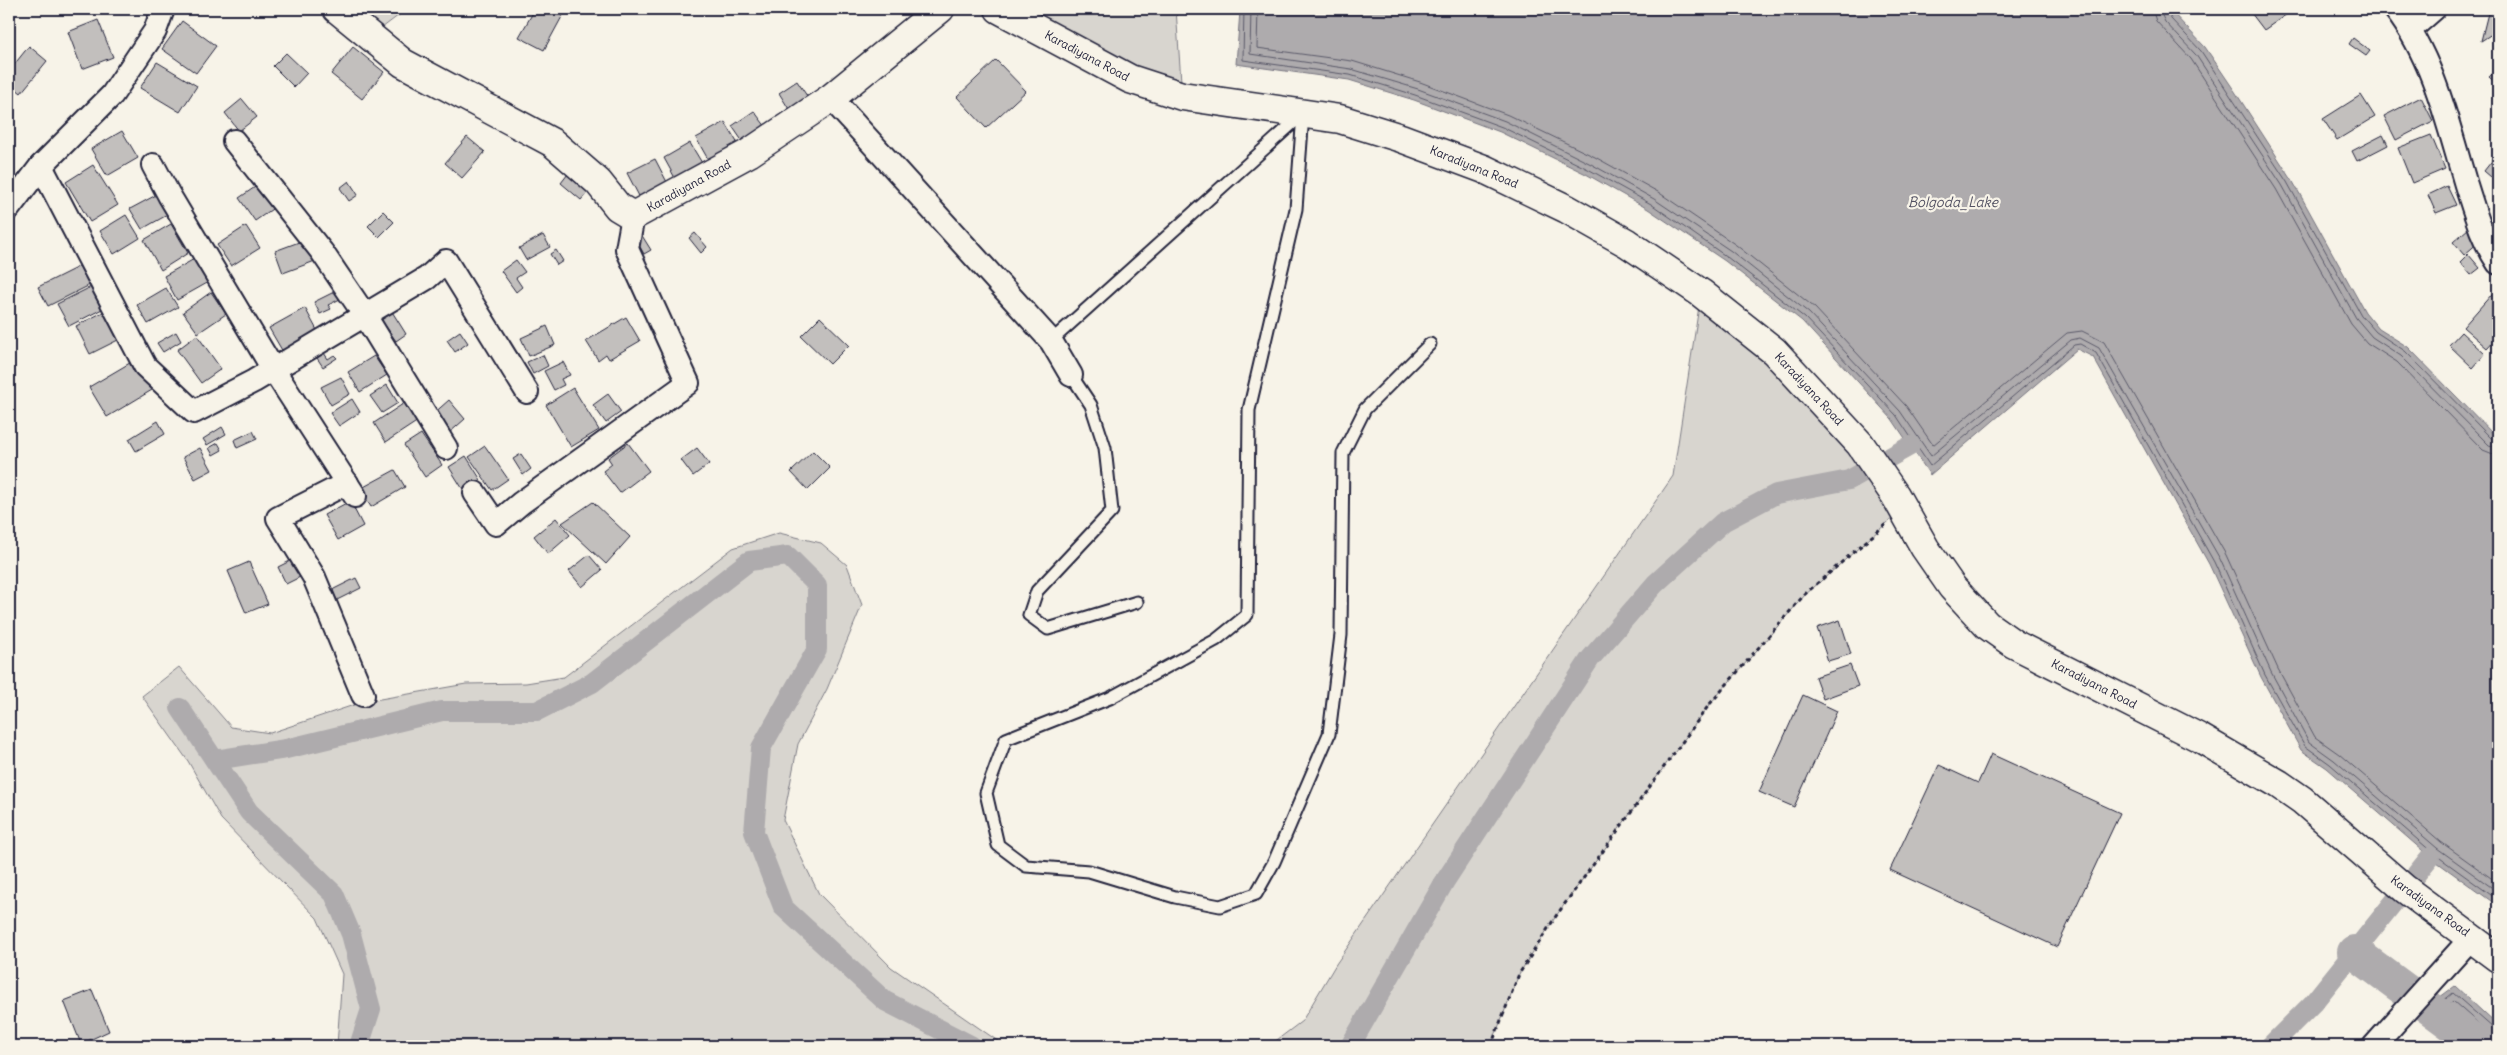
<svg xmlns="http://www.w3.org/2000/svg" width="2507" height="1055" viewBox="0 0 2507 1055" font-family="Delius,sans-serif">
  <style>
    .green { fill: #d8d5cf; stroke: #7d7c85 }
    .water { fill: #aeabad; stroke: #76747f }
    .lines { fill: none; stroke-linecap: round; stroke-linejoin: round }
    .shore { stroke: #5a5969; stroke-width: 1 }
    .canal { stroke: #aeabad; stroke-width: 20 }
    .river { stroke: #aeabad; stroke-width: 34 }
    .building { fill: #c2bfbd; stroke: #22223b }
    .lane-casing { stroke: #22223b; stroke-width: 15 }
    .street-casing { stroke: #22223b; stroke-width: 26 }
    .secondary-casing { stroke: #22223b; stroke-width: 31 }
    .path { stroke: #22223b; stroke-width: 3; stroke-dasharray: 4 4; stroke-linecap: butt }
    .lane { stroke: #f7f3e8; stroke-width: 11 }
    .street { stroke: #f7f3e8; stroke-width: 22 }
    .secondary { stroke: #f7f3e8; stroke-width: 28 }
    .labels { text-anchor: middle; stroke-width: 4.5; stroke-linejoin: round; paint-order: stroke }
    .street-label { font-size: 12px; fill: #22223b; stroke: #f7f3e8 }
    .water-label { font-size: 14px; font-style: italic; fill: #535263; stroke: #f7f3e8 }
  </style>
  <rect width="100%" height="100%" fill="#f7f3e8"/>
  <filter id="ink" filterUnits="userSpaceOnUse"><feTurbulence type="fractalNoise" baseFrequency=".02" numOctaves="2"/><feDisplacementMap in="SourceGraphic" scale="10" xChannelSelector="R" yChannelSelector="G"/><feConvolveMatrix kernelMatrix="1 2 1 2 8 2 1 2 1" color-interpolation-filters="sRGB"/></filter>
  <g filter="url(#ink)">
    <g class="green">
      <polygon points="337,9 407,9 370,37"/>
      <polygon points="999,9 1176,9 1182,96"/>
      <polygon points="1701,293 1774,351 1903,509 1805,595 1709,705 1556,916 1519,974 1491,1046 1269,1046 1302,1021 1336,964 1673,476"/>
      <polygon points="779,533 821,543 847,565 862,605 827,689 798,744 783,820 819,894 891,967 1005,1046 337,1046 342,974 317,918 221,819 188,761 142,696 179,667 231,727 270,733 363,702 466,684 526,683 564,677 733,548"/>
    </g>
    <g class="water">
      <polygon points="1236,9 2169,9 2205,47 2234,90 2292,180 2365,312 2379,329 2408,347 2498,439 2498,906 2430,857 2327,768 2301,750 2261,677 2209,564 2093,357 2077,349 1930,475 1892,419 1802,321 1725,261 1648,209 1586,174 1500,132 1414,100 1349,80 1236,64 1240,11"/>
      <polygon points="2455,986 2498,1026 2498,1046 2452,1046 2417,1014"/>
    </g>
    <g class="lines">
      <g class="shore">
        <polyline points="1244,9 1243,60 1350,75 1415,95 1502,127 1588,169 1651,204 1727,257 1805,318 1896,415 1930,466 2074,345 2080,344 2096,353 2214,562 2265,675 2305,746 2330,764 2433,853 2498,900"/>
        <polyline points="1251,9 1250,54 1351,69 1418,89 1505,121 1591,164 1654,199 1731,251 1809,313 1900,411 1931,456 2071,340 2080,338 2099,348 2220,559 2271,672 2309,742 2334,760 2437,848 2498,892"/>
        <polyline points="1258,9 1257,48 1352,61 1420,82 1508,115 1595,157 1658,192 1736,245 1815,308 1906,406 1933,445 2067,333 2082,331 2104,342 2226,555 2278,669 2315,737 2339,754 2441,842 2498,883"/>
        <polyline points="2152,9 2156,21 2191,59 2276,189 2351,324 2367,343 2397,362 2483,450 2498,456"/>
        <polyline points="2159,9 2165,22 2196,55 2282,185 2356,318 2372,337 2401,356 2489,445 2498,448"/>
        <polyline points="2166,9 2171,19 2201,51 2287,182 2361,315 2376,332 2405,351 2493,440 2498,442"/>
        <polyline points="2455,1046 2454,1041 2426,1015 2453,993 2493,1028 2498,1029"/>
        <polyline points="2461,1046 2459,1037 2436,1015 2453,1001 2489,1033 2498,1036"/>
        <polyline points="2469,1046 2466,1034 2448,1017 2452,1011 2486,1040 2498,1043"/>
      </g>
      <g class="canal">
        <polyline points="180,708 249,812 334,894 351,934 371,1009 359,1046"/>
        <polyline points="215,760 286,749 442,711 537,711 592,683 749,561 788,556 817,585 817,649 761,748 754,832 783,907 885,1001 972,1046"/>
        <polyline points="1350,1046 1445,881 1590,659 1655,584 1723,522 1776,494 1849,480 1910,446"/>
        <polyline points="2270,1046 2313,1003 2430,857"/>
      </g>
      <polyline class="river" points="2354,952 2481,1046"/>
    </g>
    <g class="building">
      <polygon points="535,9 557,9 564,13 544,50 519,37"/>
      <polygon points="2248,9 2288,9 2290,12 2264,30"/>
      <polygon points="2489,9 2498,9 2498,30 2481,41"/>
      <polygon points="98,20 113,57 82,69 68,32"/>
      <polygon points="182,21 216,46 196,73 162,49"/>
      <polygon points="2353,38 2370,51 2366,56 2349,44"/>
      <polygon points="29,46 47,61 21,93 9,83 9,71"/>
      <polygon points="353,47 384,72 362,99 331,74"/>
      <polygon points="286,53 307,73 294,87 273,66"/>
      <polygon points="996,60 1026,91 986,128 957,97"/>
      <polygon points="157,62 197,86 180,112 140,88"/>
      <polygon points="2498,69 2498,85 2489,77"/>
      <polygon points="797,81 811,102 792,114 779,93"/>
      <polygon points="2361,95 2375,117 2337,140 2323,119"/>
      <polygon points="2421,97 2433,121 2396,140 2384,116"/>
      <polygon points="242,99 257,117 239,131 225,113"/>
      <polygon points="754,111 766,127 743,142 732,126"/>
      <polygon points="725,122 738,144 709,161 696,138"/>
      <polygon points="122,131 138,158 107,176 91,149"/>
      <polygon points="2383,135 2388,145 2357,161 2352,151"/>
      <polygon points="2431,135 2445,169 2412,183 2398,148"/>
      <polygon points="467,137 485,152 462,178 445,163"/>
      <polygon points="690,143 702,163 675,178 664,158"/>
      <polygon points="2495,157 2498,159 2498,183 2484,171"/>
      <polygon points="655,159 668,184 640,198 627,173"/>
      <polygon points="93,165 118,205 90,222 66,182"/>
      <polygon points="571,170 592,187 581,200 561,183"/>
      <polygon points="349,181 358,195 349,201 340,188"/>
      <polygon points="261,183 278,205 255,221 239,198"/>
      <polygon points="2447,186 2456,205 2436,213 2428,195"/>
      <polygon points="158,194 169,214 142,229 130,209"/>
      <polygon points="383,211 394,222 379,237 368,226"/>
      <polygon points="126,215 140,238 114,254 100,231"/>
      <polygon points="171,224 188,253 161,270 144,240"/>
      <polygon points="246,226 260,248 231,266 217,245"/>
      <polygon points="2469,228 2480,241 2464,255 2453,242"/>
      <polygon points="695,233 707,247 701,253 689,238"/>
      <polygon points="641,234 651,250 644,254 635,238"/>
      <polygon points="543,235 550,247 526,260 519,248"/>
      <polygon points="307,239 315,261 283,273 275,251"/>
      <polygon points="556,250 563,261 557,265 550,254"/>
      <polygon points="2468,254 2480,268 2471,275 2460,262"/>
      <polygon points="196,258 209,282 177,300 164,276"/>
      <polygon points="516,260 525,272 516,278 522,287 516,292 501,271"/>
      <polygon points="80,266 90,285 48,306 38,287"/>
      <polygon points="95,285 106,307 69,326 57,304"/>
      <polygon points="166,288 178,307 148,324 137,305"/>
      <polygon points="338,290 342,298 328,305 331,309 320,314 314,302"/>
      <polygon points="211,292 226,314 198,333 183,312"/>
      <polygon points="2492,294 2498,299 2498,336 2487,348 2463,327"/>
      <polygon points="305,308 318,332 283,352 269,328"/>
      <polygon points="109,309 124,337 90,354 76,326"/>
      <polygon points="391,310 406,334 396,341 380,318"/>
      <polygon points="626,317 640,341 609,359 606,354 598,360 586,341"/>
      <polygon points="820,317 849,345 830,364 801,336"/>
      <polygon points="547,326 555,345 529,356 521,338"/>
      <polygon points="460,331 468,343 455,352 447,340"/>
      <polygon points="176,332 181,341 163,352 157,343"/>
      <polygon points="2461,332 2485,354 2473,368 2449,345"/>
      <polygon points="197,335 221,369 201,383 177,350"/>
      <polygon points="324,353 328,359 334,355 337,358 323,367 317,358"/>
      <polygon points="543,355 548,366 533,374 527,362"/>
      <polygon points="374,356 387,375 360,392 348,372"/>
      <polygon points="140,357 157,387 107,417 89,387"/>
      <polygon points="563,362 570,375 561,379 564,385 554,390 544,371"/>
      <polygon points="341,377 350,394 331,405 321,387"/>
      <polygon points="387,385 398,403 382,413 370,396"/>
      <polygon points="573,388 599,430 571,447 546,405"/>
      <polygon points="608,394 621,412 606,423 593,405"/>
      <polygon points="352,399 360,412 339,426 330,413"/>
      <polygon points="449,400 465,419 448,434 432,415"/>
      <polygon points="406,402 418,421 386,442 374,423"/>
      <polygon points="158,421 165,434 136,451 129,439"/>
      <polygon points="222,427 226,434 207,445 203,439"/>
      <polygon points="253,431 257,439 237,448 234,440"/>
      <polygon points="421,434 442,465 425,477 404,445"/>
      <polygon points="218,443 222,450 213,455 209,448"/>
      <polygon points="628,443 649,471 620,493 603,471 612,464 608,458"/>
      <polygon points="485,446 508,479 492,490 469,457"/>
      <polygon points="200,448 212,470 195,479 183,457"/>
      <polygon points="697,448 709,464 693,476 681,460"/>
      <polygon points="813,451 830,468 808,490 791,472"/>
      <polygon points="521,454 531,469 523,475 513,459"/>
      <polygon points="466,456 481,480 464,491 449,467"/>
      <polygon points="395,470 405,487 371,507 360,489"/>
      <polygon points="350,501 363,526 338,540 324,515"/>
      <polygon points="593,502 630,537 606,564 562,523"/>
      <polygon points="556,518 570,535 548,554 534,536"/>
      <polygon points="589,555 602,570 582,587 569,571"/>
      <polygon points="296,558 304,575 286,584 278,567"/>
      <polygon points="249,562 268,604 246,613 228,571"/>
      <polygon points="356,578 361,588 337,600 332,590"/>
      <polygon points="1840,620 1851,654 1828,661 1817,628"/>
      <polygon points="1850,665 1858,686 1823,699 1815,677"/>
      <polygon points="1803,695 1837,711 1794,807 1759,792"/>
      <polygon points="1991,754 2120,813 2057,947 1890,870 1939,765 1978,783"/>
      <polygon points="92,990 109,1031 81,1044 64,1001"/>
    </g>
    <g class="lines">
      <g class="lane-casing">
        <g id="lane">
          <polyline points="1051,341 1303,114 1296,209 1249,410 1247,615 1216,640 1110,698 1006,739 986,793 998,845 1026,866 1089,871 1175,897 1220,906 1256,894 1274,862 1329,734 1341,635 1343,453 1365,409 1430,344"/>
          <polyline points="1071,375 1091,405 1105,448 1112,511 1037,591 1029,615 1048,629 1137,602"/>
        </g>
      </g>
      <g class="street-casing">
        <g id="street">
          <path d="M 2395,9 C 2434,59 2448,125 2466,185 C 2475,213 2482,239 2498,263"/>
          <polyline points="2410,30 2434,9"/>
          <polyline points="831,98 1051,341 1071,375"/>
          <polyline points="234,141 322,252 364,314 446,448"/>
          <polyline points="153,165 169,195 273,369 355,496"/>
          <polyline points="41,166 145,366 194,412 254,381 427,278 446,261 527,392"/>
          <polyline points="9,208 41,166 112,95 155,31 163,9"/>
          <polyline points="347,483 278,518 314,577 363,695"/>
          <polyline points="475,493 496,524 521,503 688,383 627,249 633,216"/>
          <polyline points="2374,1046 2472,937"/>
        </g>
      </g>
      <g class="secondary-casing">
        <g id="secondary">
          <polyline points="337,9 403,63 553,143 598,182 618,207 633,216 749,153 831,98 940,9"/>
          <polyline points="999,9 1130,79 1182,96 1340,119 1401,138 1484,169 1567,209 1627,243 1701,293 1774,351 1860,444 1895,495 1925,548 1952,587 1987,625 2014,644 2200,738 2279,784 2302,800 2405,889 2498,958"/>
        </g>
      </g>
      <polyline class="path" points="1491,1046 1519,974 1556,916 1709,705 1805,594 1886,524"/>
      <use href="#lane" class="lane"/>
      <use href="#street" class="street"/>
      <use href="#secondary" class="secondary"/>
    </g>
  </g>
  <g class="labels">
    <g class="street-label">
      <text transform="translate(1087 56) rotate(28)" y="4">Karadiyana Road</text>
      <text transform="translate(1474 167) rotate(22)" y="4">Karadiyana Road</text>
      <text transform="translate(689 186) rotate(-29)" y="4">Karadiyana Road</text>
      <text transform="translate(1809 389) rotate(47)" y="4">Karadiyana Road</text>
      <text transform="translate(2094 684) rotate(27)" y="4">Karadiyana Road</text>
      <text transform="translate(2430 906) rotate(36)" y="4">Karadiyana Road</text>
    </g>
    <g class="water-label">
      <text x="1953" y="207">Bolgoda_Lake</text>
    </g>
  </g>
  <rect width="2507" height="1055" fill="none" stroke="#f7f3e8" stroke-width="30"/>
  <rect x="15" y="15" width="2477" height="1025" fill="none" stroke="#22223b" stroke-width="2" filter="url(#ink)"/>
</svg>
